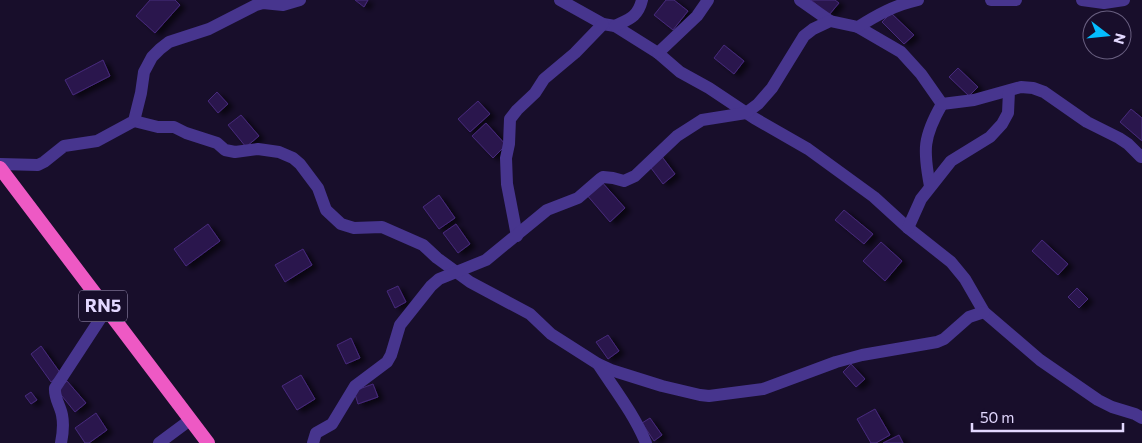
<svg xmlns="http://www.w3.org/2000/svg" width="1142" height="443" viewBox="0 0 1142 443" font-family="Commissioner,sans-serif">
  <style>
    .building { fill: #2c194e; stroke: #47297c; filter: url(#shadow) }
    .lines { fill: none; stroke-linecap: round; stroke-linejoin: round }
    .minor { stroke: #47358e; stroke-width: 12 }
    .trunk { stroke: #ee59c4; stroke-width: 14 }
    .labels { text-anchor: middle; stroke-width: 4.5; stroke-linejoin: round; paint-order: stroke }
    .shield { fill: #180e2b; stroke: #a69bbf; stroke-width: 1 }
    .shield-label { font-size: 18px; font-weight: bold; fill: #e3d8ff }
  </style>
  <defs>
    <filter id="shadow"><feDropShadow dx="5.5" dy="3" stdDeviation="2.5" flood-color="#0009"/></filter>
  </defs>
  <rect width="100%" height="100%" fill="#180e2b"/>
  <g class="building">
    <polygon points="150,0 175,0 180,5 155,33 136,16"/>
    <polygon points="355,0 368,0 364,7"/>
    <polygon points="666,0 674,0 688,11 673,30 654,15"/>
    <polygon points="811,0 835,0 839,3 829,15"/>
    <polygon points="891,13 914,35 904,44 882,22"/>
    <polygon points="724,45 744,61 734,74 714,58"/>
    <polygon points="103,60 110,76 73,95 65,80"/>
    <polygon points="958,68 978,87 969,96 949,77"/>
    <polygon points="217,92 228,104 218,113 208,101"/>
    <polygon points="478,101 490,114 470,132 458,119"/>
    <polygon points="1131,109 1142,118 1142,141 1120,122"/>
    <polygon points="241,115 259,136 246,147 228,125"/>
    <polygon points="486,123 506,145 493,158 472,136"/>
    <polygon points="660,154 675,174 663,184 648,164"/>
    <polygon points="601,181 625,208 610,222 586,194"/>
    <polygon points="439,195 455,218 439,229 423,207"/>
    <polygon points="844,210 873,234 864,244 835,220"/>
    <polygon points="208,224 220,241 186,266 174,249"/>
    <polygon points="456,224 470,244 458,253 443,233"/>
    <polygon points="1042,240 1068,264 1058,275 1032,251"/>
    <polygon points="881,242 902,261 885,281 863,261"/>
    <polygon points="303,249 312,265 285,282 275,265"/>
    <polygon points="398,286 406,302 395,308 387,291"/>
    <polygon points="1077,288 1088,299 1079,308 1068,297"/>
    <polygon points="608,335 619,351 608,359 596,342"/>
    <polygon points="351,338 360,358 346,364 337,345"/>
    <polygon points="41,346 61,374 51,382 31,354"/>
    <polygon points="851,364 865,379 856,387 843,372"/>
    <polygon points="301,375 315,399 297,410 282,386"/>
    <polygon points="67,381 86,403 75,412 57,390"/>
    <polygon points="373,384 378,397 358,404 354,391"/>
    <polygon points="31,392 37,400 31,404 25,396"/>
    <polygon points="875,409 890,435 876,443 871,443 857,419"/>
    <polygon points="96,413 107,430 89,443 85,443 75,428"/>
    <polygon points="650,418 662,435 654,441 642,423"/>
    <polygon points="899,435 903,443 883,443"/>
  </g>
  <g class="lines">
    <g class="minor">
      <polyline points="560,0 603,24 615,26 658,53 680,72 709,88 754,118 808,149 874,197 908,228 951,262 965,279 984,312 1040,360 1098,400 1112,407 1135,414 1142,418"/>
      <polyline points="800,0 830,21"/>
      <polyline points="991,0 1016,0"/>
      <polyline points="1082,0 1104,3 1124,0"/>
      <path d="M 615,26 C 629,19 638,17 642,0"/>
      <path d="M 858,27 L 901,52 L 921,74 L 942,104 C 923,137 923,150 930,186"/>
      <polyline points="658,53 697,16 708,0"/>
      <polyline points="942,104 974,100 1021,87 1033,88 1044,92 1087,122 1119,138 1128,144 1141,157 1142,155"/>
      <polyline points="134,121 158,127 174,127 186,133 217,143 225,150 235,152 258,149 279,152 293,158 300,164 318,188 326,210 341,224 354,228 382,227 423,245 437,258 470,282 530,314 551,334 598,364 611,370 662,386 700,395 709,396 763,389 836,362 862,355 937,342 944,339 969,317 984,312"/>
      <polyline points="0,164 38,165 44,162 64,146 97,141 134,121 141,93 144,72 152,57 160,49 169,42 209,29 256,5 263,3 283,5 300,0"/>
      <polyline points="908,228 921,199 951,161 990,137 1002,124 1008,113 1009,91"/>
      <polyline points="517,236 507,184 506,158 509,144 510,119 517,110 535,93 544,79 575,53 603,24"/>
      <path d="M 598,364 C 615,390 634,414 646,443"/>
      <path d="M 61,443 C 63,433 64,425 62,415 C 60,405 54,398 55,388 L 106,310"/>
      <polyline points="159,443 190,420"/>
      <path d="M 313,443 L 316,433 L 332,424 L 355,386 L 387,362 L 391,355 L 400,325 L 431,286 L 439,279 L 486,260 L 547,210 L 578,198 L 600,179 L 603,177 L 613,178 L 624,181 L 635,176 L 677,136 L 702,120 L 746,113 L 758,104 L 772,88 L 804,36 L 813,29 L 830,21 L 858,27 C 877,15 895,5 918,0"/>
    </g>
    <polyline class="trunk" points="0,168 208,443"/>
  </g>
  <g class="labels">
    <rect class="shield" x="79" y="290.5" width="48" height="31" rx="4"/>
    <g class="shield-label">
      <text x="103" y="312">RN5</text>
    </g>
  </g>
  <g transform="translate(1107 35) rotate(106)"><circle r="24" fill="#180e2b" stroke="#695f80"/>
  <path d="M0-4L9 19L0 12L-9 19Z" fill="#04bdff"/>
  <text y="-8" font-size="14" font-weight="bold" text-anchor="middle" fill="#e3d8ff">N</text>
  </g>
  <path d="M972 423v8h151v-8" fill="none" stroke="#e3d8ff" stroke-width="2.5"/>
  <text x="980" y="423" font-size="15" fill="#e3d8ff" stroke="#180e2b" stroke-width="4" paint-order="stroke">50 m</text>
</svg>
